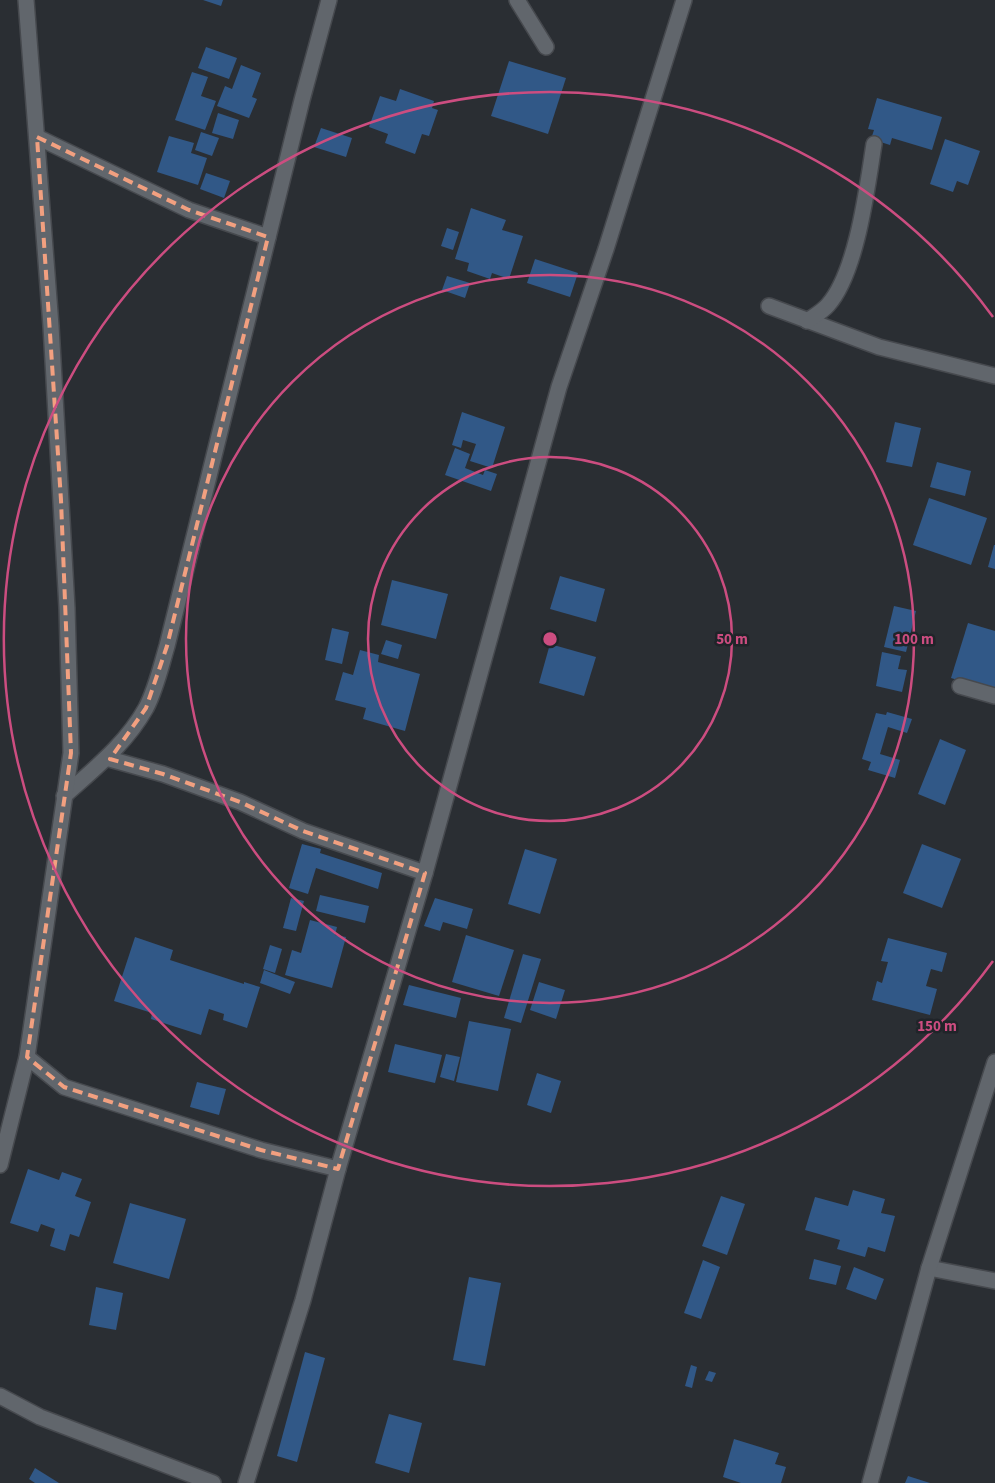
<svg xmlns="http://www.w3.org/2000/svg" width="995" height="1483" viewBox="0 0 995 1483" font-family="'Source Sans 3',sans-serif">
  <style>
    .building { fill: #315887 }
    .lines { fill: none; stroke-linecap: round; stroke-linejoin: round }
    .street-casing { stroke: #46494e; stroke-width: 18 }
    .street { stroke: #61666c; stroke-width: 15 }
    .marked { fill: none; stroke: #f2a080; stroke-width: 4; stroke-dasharray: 10 6; stroke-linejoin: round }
    .ring { fill: none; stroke: #cc4d80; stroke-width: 2.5 }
    .centre { fill: #cc4d80; stroke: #202429; stroke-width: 2.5 }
    .ring-label { font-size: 15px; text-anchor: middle; font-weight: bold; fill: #cc4d80; stroke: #202429; stroke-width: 5; stroke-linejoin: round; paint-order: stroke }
  </style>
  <rect width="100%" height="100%" fill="#2a2e33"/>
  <g class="building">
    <polygon points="203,0 223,0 221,6"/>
    <polygon points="206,47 237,58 229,79 198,68"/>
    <polygon points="509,61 566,78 548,134 491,116"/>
    <polygon points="241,65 261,73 252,97 257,99 249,118 217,106 225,86 232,89"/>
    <polygon points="192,72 208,77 201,96 216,101 205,130 175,120"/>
    <polygon points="400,89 434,101 432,108 438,110 429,136 422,134 415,154 385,143 388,134 369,127 380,96 396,101"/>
    <polygon points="877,98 942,117 932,150 892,138 890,145 871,139 874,130 868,129"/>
    <polygon points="218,113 239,120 233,139 212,133"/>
    <polygon points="321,128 352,138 346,157 314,147"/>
    <polygon points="201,132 219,138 212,156 195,150"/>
    <polygon points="169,136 194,143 191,153 207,158 198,185 157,172"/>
    <polygon points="945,139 980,151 968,185 957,181 953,192 930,184"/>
    <polygon points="206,173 230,181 224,198 200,189"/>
    <polygon points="471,208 506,220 502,230 523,236 509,279 492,273 490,279 467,271 469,263 455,259"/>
    <polygon points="447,228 459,232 453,250 441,246"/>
    <polygon points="535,259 578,273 570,297 527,283"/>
    <polygon points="447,276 470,283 465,298 442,290"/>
    <polygon points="462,412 505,427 492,468 470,461 476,444 463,440 461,448 452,445"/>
    <polygon points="895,422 921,428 912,467 886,462"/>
    <polygon points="455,448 470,454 465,468 483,475 485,470 497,474 491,491 445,475"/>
    <polygon points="937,462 971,471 965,496 930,487"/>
    <polygon points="929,498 987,518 971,565 913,545"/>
    <polygon points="994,545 995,545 995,569 988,567"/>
    <polygon points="560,576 605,589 596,622 550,609"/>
    <polygon points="392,580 448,594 436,639 381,625"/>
    <polygon points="894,606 916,611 906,652 884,647"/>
    <polygon points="968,623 995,631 995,691 951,678"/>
    <polygon points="332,628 349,632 342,664 325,660"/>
    <polygon points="386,640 402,645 398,659 381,654"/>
    <polygon points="550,644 596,657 584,696 539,683"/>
    <polygon points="360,650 379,655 378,662 420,674 405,731 363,719 366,708 335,700 343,672 353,675"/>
    <polygon points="882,652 901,656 898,669 907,670 902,692 876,686"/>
    <polygon points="887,712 912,719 907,733 888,727 880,754 900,760 895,778 868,770 871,762 862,759 876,713 886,715"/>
    <polygon points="940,739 966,750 945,805 918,794"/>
    <polygon points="302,844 321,849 320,853 382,873 378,889 316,868 308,894 289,888"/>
    <polygon points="922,844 961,859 942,908 903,893"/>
    <polygon points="525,849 557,859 540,914 508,904"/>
    <polygon points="320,895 369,906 365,923 316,911"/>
    <polygon points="291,898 304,901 296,931 283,928"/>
    <polygon points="435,898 473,909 467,929 443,922 440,931 424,926"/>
    <polygon points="310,920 337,927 335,935 346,937 332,988 285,975 292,950 301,953"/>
    <polygon points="466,935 514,950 499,996 452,982"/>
    <polygon points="135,937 173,950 170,960 244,984 244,982 260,987 247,1028 223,1020 224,1014 209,1009 201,1035 151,1019 152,1013 114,1001"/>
    <polygon points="888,938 947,953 942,972 931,969 926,986 937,989 930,1015 872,1000 877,981 882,983 888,962 881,961"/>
    <polygon points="270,945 282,949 275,973 263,969"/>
    <polygon points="523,954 541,959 521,1023 504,1018"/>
    <polygon points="264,970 295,982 290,994 260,983"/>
    <polygon points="539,982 565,990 556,1019 530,1010"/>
    <polygon points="409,985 461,998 456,1018 403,1005"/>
    <polygon points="469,1021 511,1029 498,1091 456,1082"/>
    <polygon points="395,1044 442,1055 435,1083 388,1072"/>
    <polygon points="446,1054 460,1057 454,1081 440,1077"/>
    <polygon points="537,1073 561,1081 551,1113 527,1105"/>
    <polygon points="197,1082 226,1089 219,1115 190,1107"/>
    <polygon points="28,1169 59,1180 62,1172 82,1179 75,1196 91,1202 79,1237 70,1234 65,1251 50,1246 55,1229 41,1224 38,1232 10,1223"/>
    <polygon points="853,1190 885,1199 881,1213 895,1216 885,1252 868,1247 865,1257 837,1249 840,1240 805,1230 815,1197 848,1206"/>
    <polygon points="721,1196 745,1204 727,1255 702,1246"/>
    <polygon points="130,1203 186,1219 169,1279 113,1263"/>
    <polygon points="814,1259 841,1266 836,1285 809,1279"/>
    <polygon points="703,1260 720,1267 701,1319 684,1313"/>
    <polygon points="854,1267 884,1279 876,1300 846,1289"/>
    <polygon points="469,1277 501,1283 485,1366 453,1360"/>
    <polygon points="96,1287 123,1293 116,1330 89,1325"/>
    <polygon points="305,1352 325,1358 297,1462 277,1456"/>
    <polygon points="691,1365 697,1367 692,1388 685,1386"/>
    <polygon points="709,1371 716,1373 712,1382 705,1380"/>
    <polygon points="389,1414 422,1423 409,1473 375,1463"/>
    <polygon points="734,1439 779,1453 775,1464 786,1467 781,1483 741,1483 723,1477"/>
    <polygon points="35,1468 59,1483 35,1483 29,1479"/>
    <polygon points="908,1476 930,1483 905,1483"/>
  </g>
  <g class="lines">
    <g class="street-casing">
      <g id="street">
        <polyline points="517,0 546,47"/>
        <polyline points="37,137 189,210 268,237"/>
        <polyline points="769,306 879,347 995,376"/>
        <path d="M 807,321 C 814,316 822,312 828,305 C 857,272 867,188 874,144"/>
        <polyline points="960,686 995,696"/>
        <polyline points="106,758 163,774 240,802 303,831 425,873"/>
        <path d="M 64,796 C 94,769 126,744 146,708 C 156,689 161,666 167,646 L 302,100 L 329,0"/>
        <polyline points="27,1057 64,1087 261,1150 338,1169"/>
        <polyline points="0,1165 27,1057 71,753 67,608 51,326 26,0"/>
        <polyline points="929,1268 995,1281"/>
        <polyline points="0,1396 40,1417 213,1483"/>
        <polyline points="246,1483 303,1300 338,1169 425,873 559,387 606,249 684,0"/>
        <polyline points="870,1483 929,1268 995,1062"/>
      </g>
    </g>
    <use href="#street" class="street"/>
  </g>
  <path class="marked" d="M 37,137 L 189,210 L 268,237 L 167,646 L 146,708 L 110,759 L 163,774 L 240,802 L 303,831 L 425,873 L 338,1169 L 261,1150 L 64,1087 L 27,1057 L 71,753 L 61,500 Z"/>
  <g class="ring">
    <circle cx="550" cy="639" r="182"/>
    <circle cx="550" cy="639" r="364"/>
    <path d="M993 961A547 547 0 1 1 993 317"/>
  </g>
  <circle cx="550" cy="639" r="8" class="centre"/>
  <g class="ring-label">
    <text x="732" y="644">50 m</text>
    <text x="914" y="644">100 m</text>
    <text x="937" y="1031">150 m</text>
  </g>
</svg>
